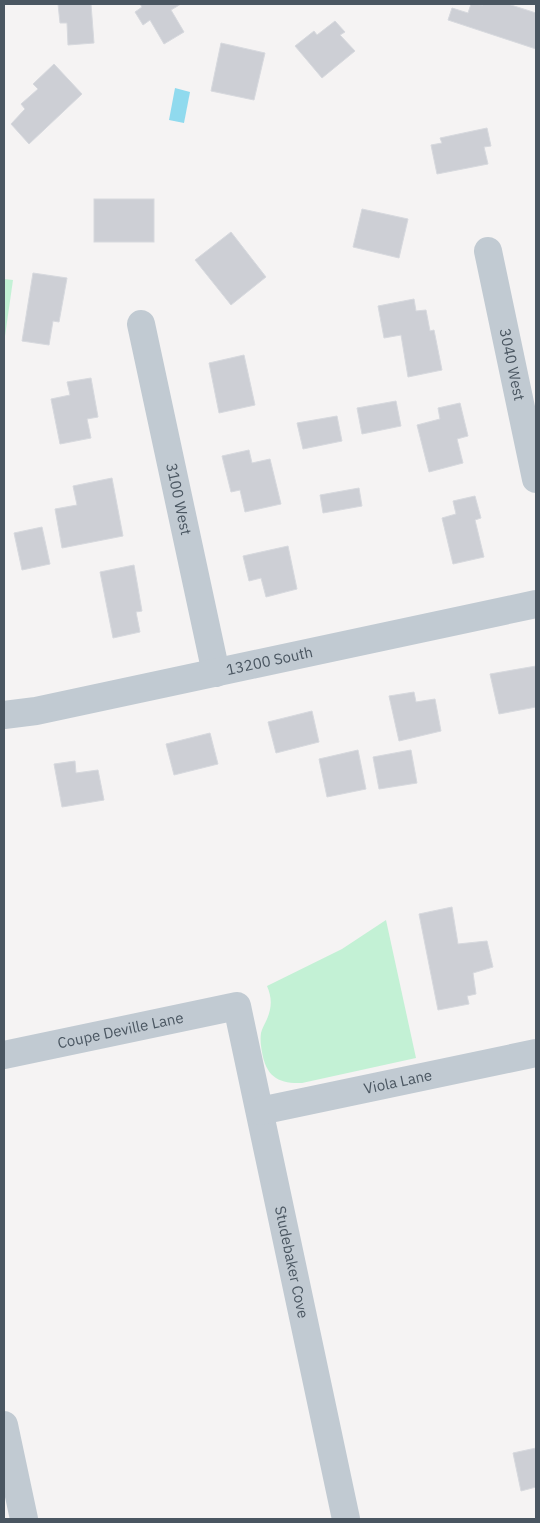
<svg xmlns="http://www.w3.org/2000/svg" width="540" height="1523" viewBox="0 0 540 1523" font-family="'IBM Plex Sans',sans-serif">
  <style>
    .green { fill: #c3f1d5 }
    .water { fill: #90daee }
    .building { fill: #cdcfd5; stroke: #d7d9de }
    .lines { fill: none; stroke-linecap: round; stroke-linejoin: round }
    .minor { stroke: #c1cad2; stroke-width: 28 }
    .labels { text-anchor: middle; stroke-width: 4; stroke-linejoin: round; paint-order: stroke }
    .street-label { font-size: 15px; fill: #4a5661; stroke: #fff }
  </style>
  <rect width="100%" height="100%" fill="#f5f3f3"/>
  <g class="green">
    <polygon points="4,279 13,280 4,343"/>
    <path d="M 386,920 L 416,1058 L 302,1083 C 279,1084 266,1077 262,1052 C 261,1046 260,1040 261,1033 C 262,1028 265,1024 267,1019 C 272,1007 272,998 267,986 L 342,949 Z"/>
  </g>
  <polygon class="water" points="175,88 190,92 184,123 169,120"/>
  <g class="building">
    <polygon points="58,4 91,4 94,43 68,45 67,23 60,23"/>
    <polygon points="140,4 181,4 171,10 184,32 164,44 150,20 143,25 135,12 142,7"/>
    <polygon points="471,4 483,5 484,4 508,4 536,13 536,49 448,20 452,8 468,13"/>
    <polygon points="335,21 345,32 340,35 355,51 322,78 295,46 314,31 317,35"/>
    <polygon points="221,43 265,53 254,100 211,91"/>
    <polygon points="54,64 82,94 29,144 11,124 25,109 21,104 38,89 33,84"/>
    <polygon points="487,128 491,146 484,147 488,164 437,174 431,145 442,143 440,138"/>
    <rect x="94" y="199" width="60" height="43"/>
    <polygon points="362,209 408,219 399,258 353,247"/>
    <polygon points="231,232 266,277 231,305 195,260"/>
    <polygon points="33,273 67,278 59,322 53,321 49,345 22,341"/>
    <polygon points="414,299 416,311 426,310 430,331 434,330 442,370 408,377 401,335 384,338 378,306"/>
    <polygon points="244,355 255,405 219,413 209,363"/>
    <polygon points="91,378 98,417 87,419 91,438 60,444 51,399 70,395 67,382"/>
    <polygon points="396,401 401,426 362,434 357,408"/>
    <polygon points="460,403 468,436 457,439 463,463 429,472 417,425 440,419 438,408"/>
    <polygon points="337,416 342,441 303,449 297,423"/>
    <polygon points="249,450 252,463 270,459 281,504 245,512 240,490 231,492 222,456"/>
    <polygon points="112,478 123,536 62,548 55,509 77,505 73,486"/>
    <polygon points="359,488 362,506 323,513 320,495"/>
    <polygon points="475,496 481,518 475,520 484,557 453,564 442,518 456,514 453,501"/>
    <polygon points="42,527 50,564 22,570 14,533"/>
    <polygon points="288,546 297,589 266,597 261,578 249,581 243,556"/>
    <polygon points="134,565 142,611 136,612 140,632 113,638 100,572"/>
    <polygon points="536,666 536,707 499,714 490,674"/>
    <polygon points="414,692 416,702 435,699 441,731 399,741 389,696"/>
    <polygon points="312,711 319,742 276,753 268,722"/>
    <polygon points="210,733 218,764 174,775 166,744"/>
    <polygon points="358,750 366,789 327,797 319,759"/>
    <polygon points="411,750 417,783 379,789 373,757"/>
    <polygon points="75,761 76,773 98,770 104,800 62,807 54,764"/>
    <polygon points="452,907 458,944 487,941 493,967 473,973 476,994 467,996 469,1004 438,1010 419,914"/>
    <polygon points="536,1448 536,1487 521,1491 513,1453"/>
  </g>
  <g class="lines">
    <g class="minor">
      <path id="s1" d="M 488,251 L 536,479"/>
      <path id="s2" d="M 141,324 L 216,673"/>
      <path id="s3" d="M 4,715 L 36,711 L 536,604"/>
      <path id="s4" d="M 4,1055 L 237,1006 L 346,1519"/>
      <path id="s5" d="M 260,1111 L 536,1053"/>
      <polyline points="4,1425 24,1519"/>
    </g>
  </g>
  <g class="labels">
    <g class="street-label">
      <text dy="5" stroke="none"><textPath href="#s1" startOffset="116">3040 West</textPath></text>
      <text dy="5" stroke="none"><textPath href="#s2" startOffset="179">3100 West</textPath></text>
      <text dy="5" stroke="none"><textPath href="#s3" startOffset="271">13200 South</textPath></text>
      <text dy="5" stroke="none"><textPath href="#s4" startOffset="119">Coupe Deville Lane</textPath></text>
      <text dy="5" stroke="none"><textPath href="#s5" startOffset="141">Viola Lane</textPath></text>
      <text dy="5" stroke="none"><textPath href="#s4" startOffset="500">Studebaker Cove</textPath></text>
    </g>
  </g>
  <rect width="540" height="1523" fill="none" stroke="#4a5661" stroke-width="10"/>
</svg>
